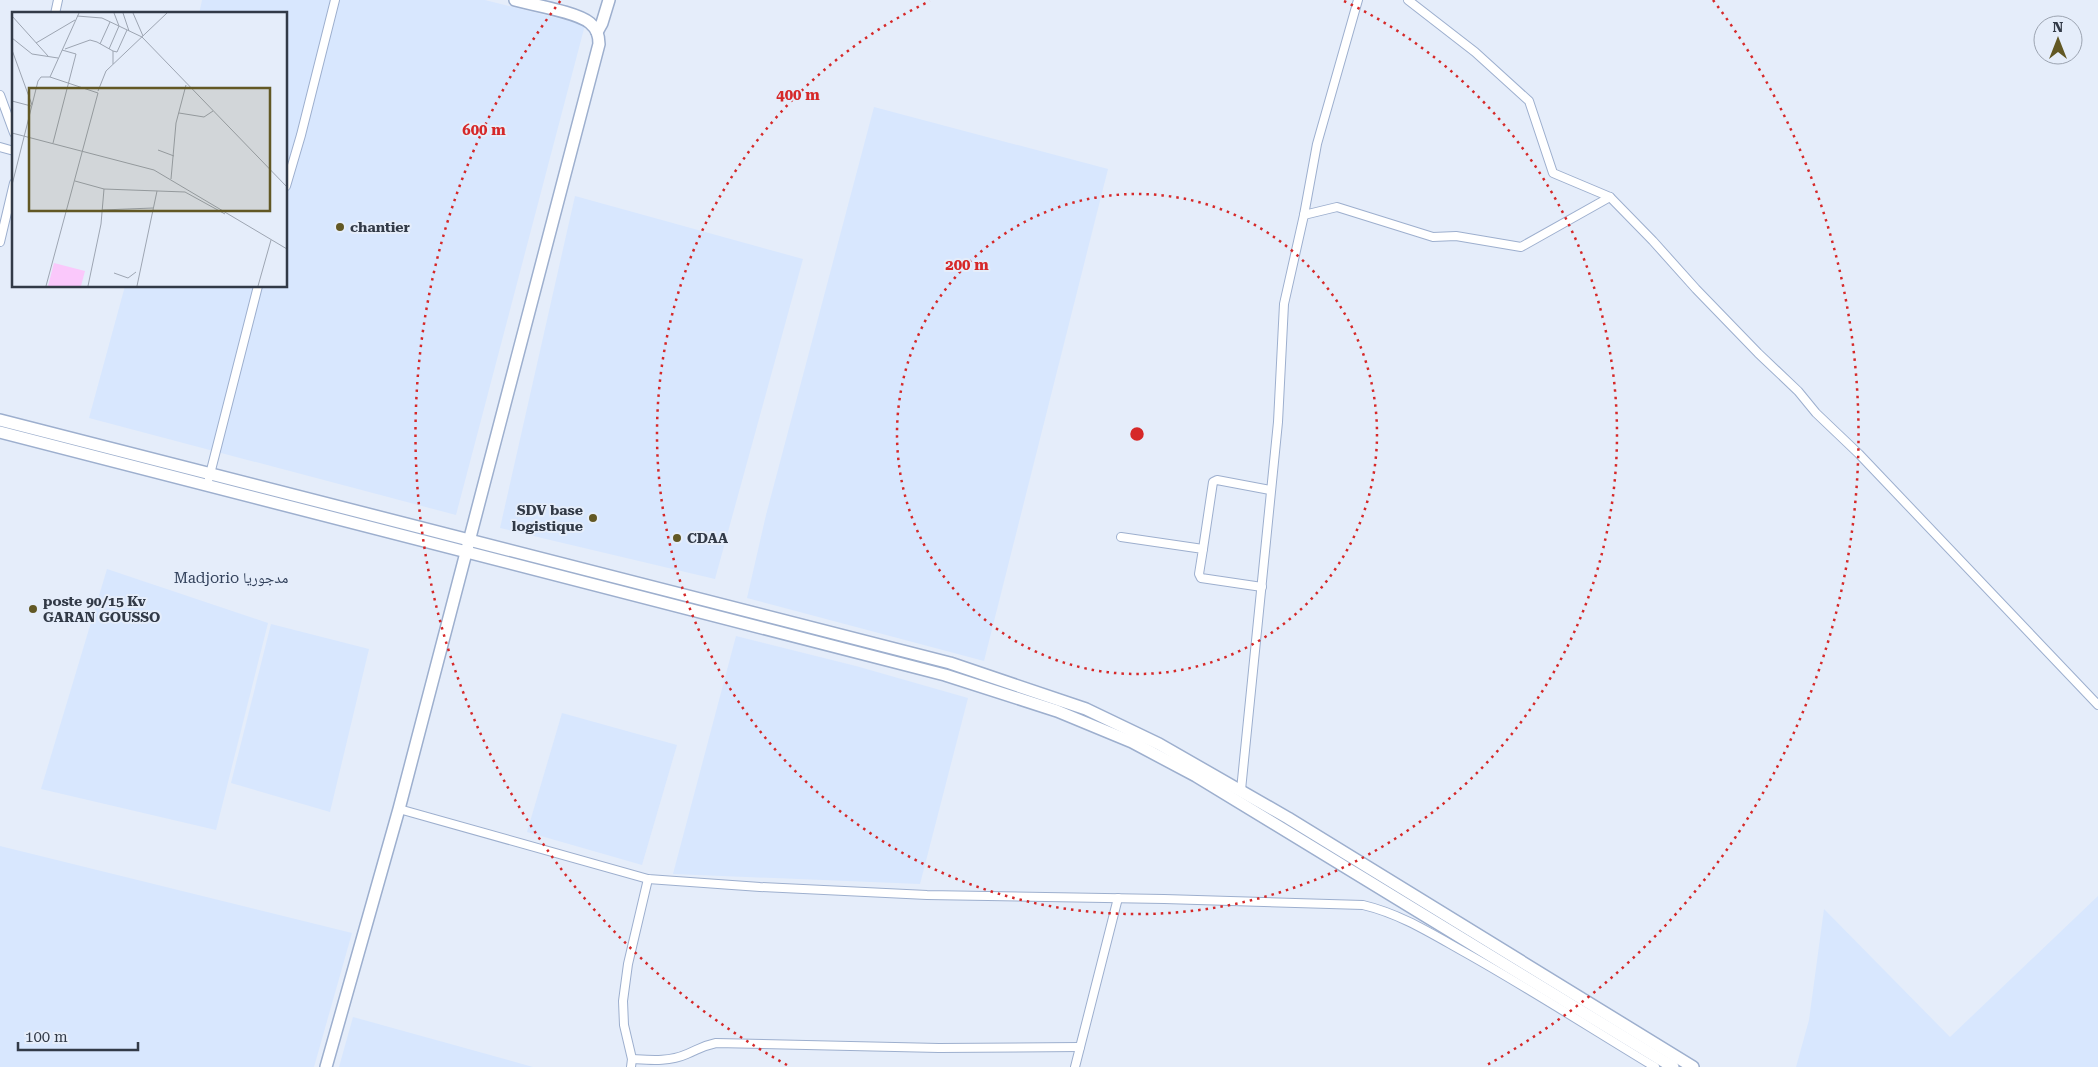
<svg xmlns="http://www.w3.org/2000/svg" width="2098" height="1067" viewBox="0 0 2098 1067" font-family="'Roboto Serif','Noto Naskh Arabic',serif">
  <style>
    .built { fill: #d8e7fe }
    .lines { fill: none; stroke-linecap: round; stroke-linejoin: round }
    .street-casing { stroke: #9dafce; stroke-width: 10 }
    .secondary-casing { stroke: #9dafce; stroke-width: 14 }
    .street { stroke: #fff; stroke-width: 8 }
    .secondary { stroke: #fff; stroke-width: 11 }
    .ring { fill: none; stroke: #d62828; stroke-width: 2.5; stroke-dasharray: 2.5 5 }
    .poi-dot { fill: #625824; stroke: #e5edfa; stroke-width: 2 }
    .labels { text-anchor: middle; stroke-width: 4; stroke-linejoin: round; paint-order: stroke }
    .poi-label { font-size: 14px; font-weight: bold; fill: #323a47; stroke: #e5edfa; text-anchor: start }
    .neighbourhood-label { font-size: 15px; fill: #32415b; stroke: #e5edfa }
    .inset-road { fill: none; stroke: #9da5b2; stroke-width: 1 }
    .view { fill: #625824; fill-opacity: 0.15; stroke: #625824; stroke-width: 2.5 }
    .inset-edge { fill: none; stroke: #323a47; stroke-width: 2.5 }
    .centre { fill: #d62828; stroke: #e5edfa; stroke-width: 2.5 }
    .ring-label { font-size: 15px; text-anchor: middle; font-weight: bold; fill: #d62828; stroke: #e5edfa; stroke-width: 4; stroke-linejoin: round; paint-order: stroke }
  </style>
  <rect width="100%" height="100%" fill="#e5edfa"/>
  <g class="built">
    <polygon points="202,0 485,0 585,25 456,515 89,418 125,286 286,286 286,14 199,14"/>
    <polygon points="874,107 1108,169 984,661 747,598 766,515"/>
    <polygon points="575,196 803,259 715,579 500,528"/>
    <polygon points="107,569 268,623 216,830 41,789"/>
    <polygon points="271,624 369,649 330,812 231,783"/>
    <polygon points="736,636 856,666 968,698 920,884 673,874"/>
    <polygon points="562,713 677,745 642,865 527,832"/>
    <polygon points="0,846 352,933 314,1067 0,1067"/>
    <polygon points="2098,896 2098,1067 1796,1067 1809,1020 1824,909 1950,1037"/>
    <polygon points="353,1017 533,1067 339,1067"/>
  </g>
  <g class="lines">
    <g class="street-casing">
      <g id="street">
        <polyline points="1408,0 1475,52 1529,101 1553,173 1610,197 1653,241 1696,289 1758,353 1798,391 1816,413 1859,454 2098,705"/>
        <polyline points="55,14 58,0"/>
        <polyline points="0,95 14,133"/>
        <polyline points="0,147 14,151"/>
        <polyline points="286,186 301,135 335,0"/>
        <polyline points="1304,215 1337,207 1433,237 1456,236 1521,247 1610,197"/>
        <polyline points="0,242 14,183"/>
        <polyline points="209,478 258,286"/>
        <polyline points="1121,537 1203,549 1199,574 1201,578 1262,587"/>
        <polyline points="1203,549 1213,482 1217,480 1270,490"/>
        <polyline points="1241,790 1278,422 1284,304 1304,215 1317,144 1358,0"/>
        <path d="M 399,809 L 648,879 L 760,887 L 927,895 L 1164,899 L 1363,905 C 1401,914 1432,934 1466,953 C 1530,989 1592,1029 1655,1067"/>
        <path d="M 632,1059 C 650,1060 669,1062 687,1054 C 699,1049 702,1046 716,1043 L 939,1048 L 1080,1047"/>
        <polyline points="631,1067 632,1059 624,1025 623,1001 628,964 648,879"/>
        <polyline points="1075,1067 1118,898"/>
      </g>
    </g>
    <g class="secondary-casing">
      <g id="secondary">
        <polyline points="597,32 602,23 609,0"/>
        <polyline points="0,420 950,663 1086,709 1159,744 1288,818 1693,1067"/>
        <polyline points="0,432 945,675 1057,711 1132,742 1196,776 1673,1067"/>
        <path d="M 326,1067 L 399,809 L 599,44 C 599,35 597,29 590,23 C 577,12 533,5 515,0"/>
      </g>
    </g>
    <use href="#street" class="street"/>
    <use href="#secondary" class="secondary"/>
  </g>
  <g class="ring">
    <circle cx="1137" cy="434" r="240"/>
    <path d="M1344 1A480 480 0 1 1 930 1"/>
    <path d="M787 1065A721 721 0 0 1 561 0M1713 0A721 721 0 0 1 1487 1065"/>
  </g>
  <g class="poi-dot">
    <circle cx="340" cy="227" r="5"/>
    <circle cx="593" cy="518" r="5"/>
    <circle cx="677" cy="538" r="5"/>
    <circle cx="33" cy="609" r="5"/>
  </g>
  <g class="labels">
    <g class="poi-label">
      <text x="350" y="232">chantier</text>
      <text x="583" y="515" text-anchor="end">SDV base<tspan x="583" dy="16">logistique</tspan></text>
      <text x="687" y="543">CDAA</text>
      <text x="43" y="606">poste 90/15 Kv<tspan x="43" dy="16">GARAN GOUSSO</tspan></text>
    </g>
    <g class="neighbourhood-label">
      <text x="231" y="583">Madjorio مدجوريا</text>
    </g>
  </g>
  <g transform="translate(12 12)">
    <rect width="275" height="275" fill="#e5edfa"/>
    <path d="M 42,251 L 73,259 L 69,274 L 36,274 Z" fill="#fac8fb"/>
    <path class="inset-road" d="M 111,1 L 117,19M 121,1 L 131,24M 0,4 L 36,44M 65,4 L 90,6 L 130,25 L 275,175M 0,26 L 20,42 L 46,46M 24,31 L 63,8M 88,32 L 98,10M 53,37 L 78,28 L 85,30 L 101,39 L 101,52M 97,37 L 107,14 L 102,1M 0,38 L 20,93M 101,39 L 105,40 L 115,18M 0,60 L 0,41M 86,79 L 94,59 L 155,1M 0,89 L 19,94M 167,101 L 192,105 L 201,99M 0,121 L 142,158 L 275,237M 41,131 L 64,42 L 50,38M 146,138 L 162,144M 159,167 L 164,111 L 174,73M 63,169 L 92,177 L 173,180 L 213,202M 0,173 L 26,69 L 29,65 L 38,65M 90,198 L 141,196M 102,261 L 116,266 L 124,260M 34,274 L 86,81 L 38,65 L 67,1M 76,274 L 89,212 L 92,177M 125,274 L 145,179M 246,274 L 259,228M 275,274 L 275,254"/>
    <path class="view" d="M 17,76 L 258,76 L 258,199 L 17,199 Z"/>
    <rect width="275" height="275" class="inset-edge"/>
  </g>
  <circle cx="1137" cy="434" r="8" class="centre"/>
  <g class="ring-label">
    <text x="798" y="100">400 m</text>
    <text x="484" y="135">600 m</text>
    <text x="967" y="270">200 m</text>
  </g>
  <g transform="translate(2058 40)"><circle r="24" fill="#e5edfa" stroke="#9da5b2"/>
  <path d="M0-4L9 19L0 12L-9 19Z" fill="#625824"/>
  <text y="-8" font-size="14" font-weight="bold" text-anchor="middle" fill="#323a47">N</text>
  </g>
  <path d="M18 1042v8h120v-8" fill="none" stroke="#323a47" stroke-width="2.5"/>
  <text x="25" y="1042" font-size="15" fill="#323a47" stroke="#e5edfa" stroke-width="4" paint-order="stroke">100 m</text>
</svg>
